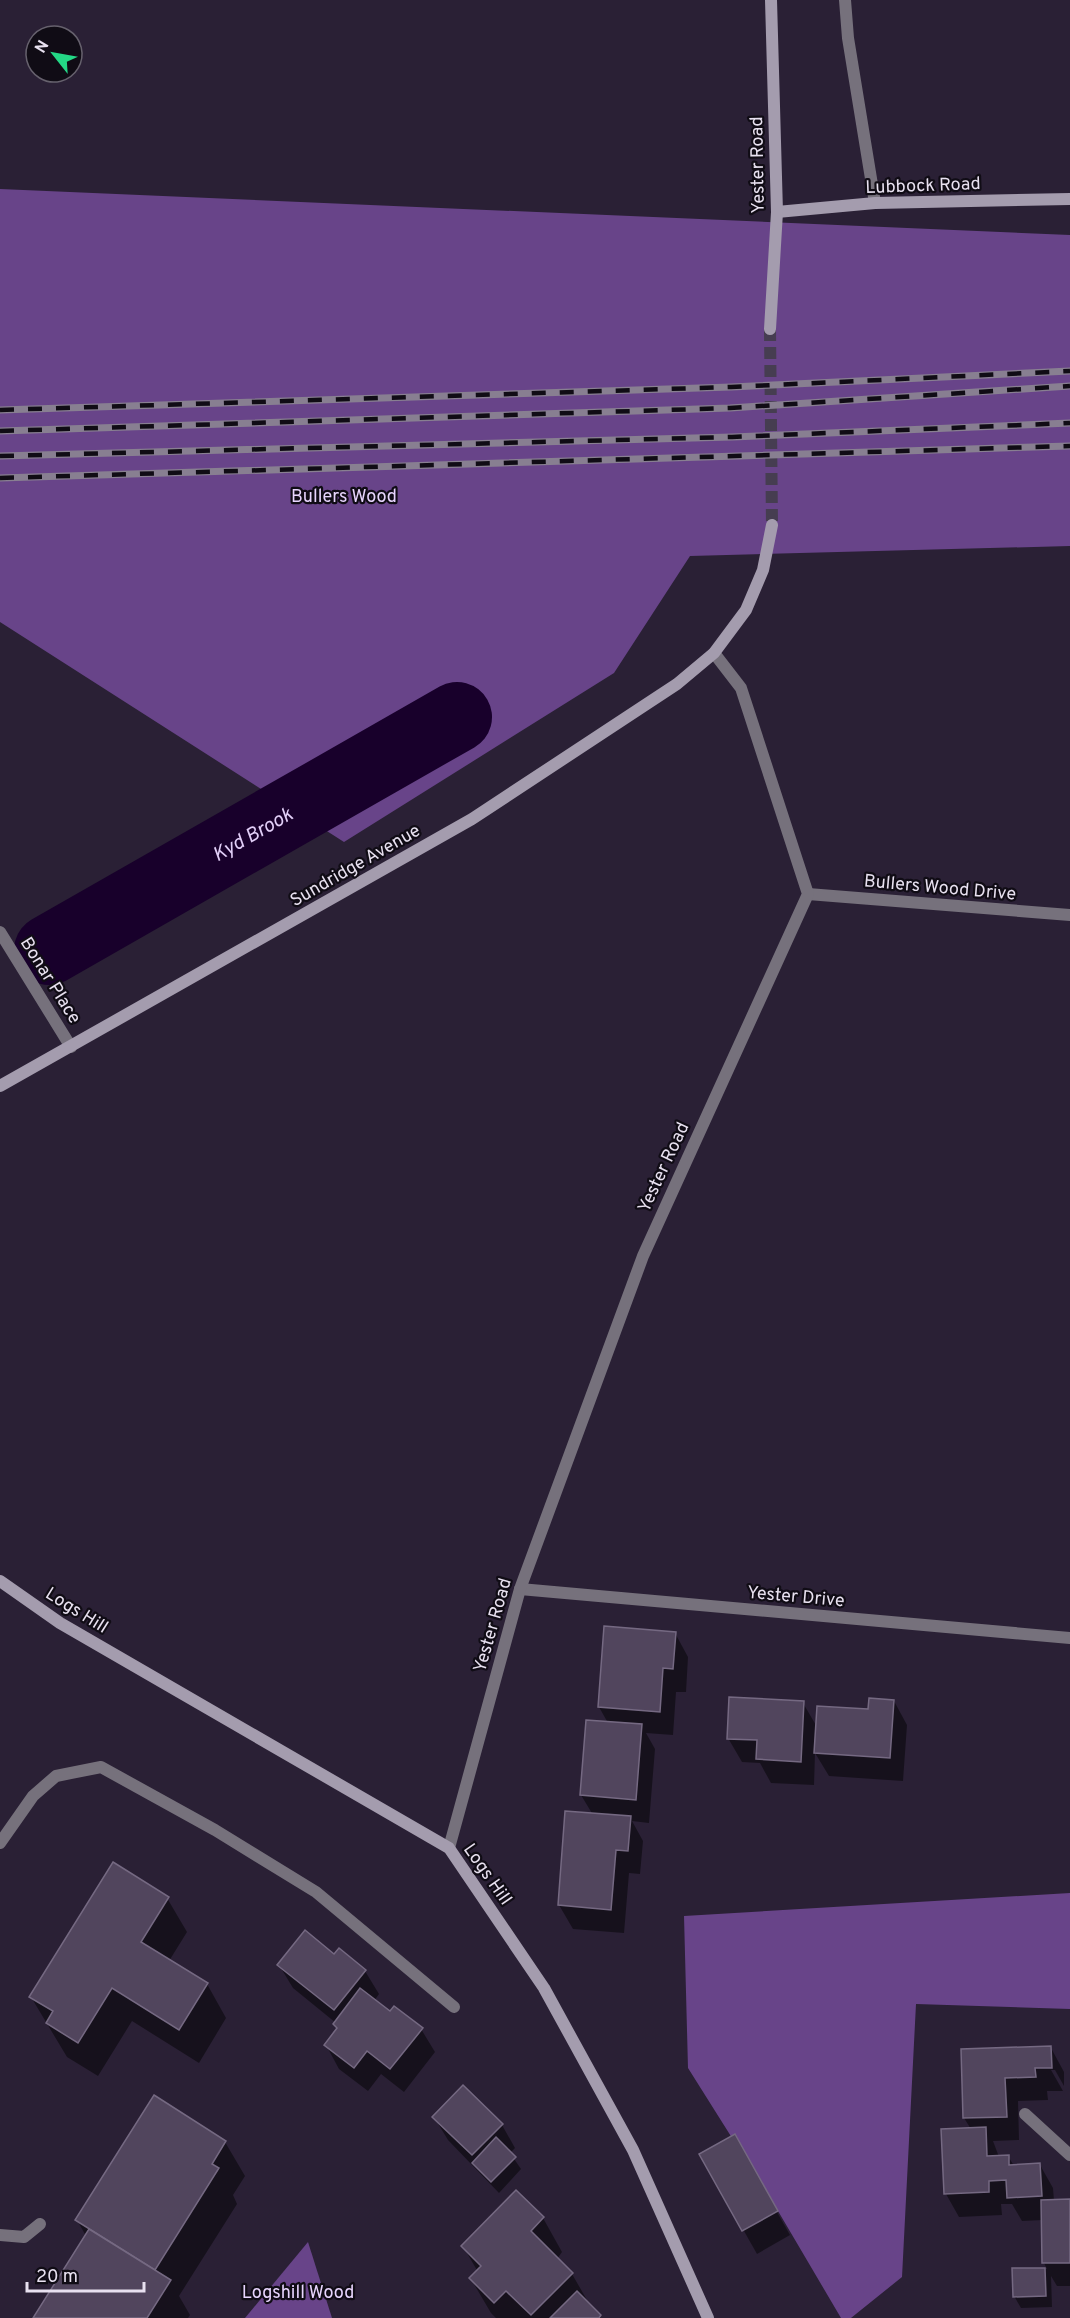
<svg xmlns="http://www.w3.org/2000/svg" width="1070" height="2318" viewBox="0 0 1070 2318" font-family="Overpass,sans-serif">
  <style>
    .forest { fill: #684489 }
    .shadow { fill: #0007 }
    .lines { fill: none; stroke-linecap: round; stroke-linejoin: round }
    .river { stroke: #18002b; stroke-width: 70 }
    .building { fill: #51455d; stroke: #756982; stroke-width: 1.5 }
    .secondary-tunnel { stroke: #463d51; stroke-width: 12; stroke-dasharray: 12 6; stroke-linecap: butt }
    .lane { stroke: #76717c; stroke-width: 12 }
    .street { stroke: #76717c; stroke-width: 12 }
    .secondary { stroke: #a49cae; stroke-width: 12 }
    .rail-casing { stroke: #887f91; stroke-width: 7 }
    .rail { stroke: #100c15; stroke-width: 4.5; stroke-dasharray: 14; stroke-linecap: butt }
    .labels { text-anchor: middle; stroke-width: 4.5; stroke-linejoin: round; paint-order: stroke }
    .street-label { font-size: 18px; fill: #e8e1f0; stroke: #100c15 }
    .park-label { font-size: 18px; fill: #e8d5fe; stroke: #100c15 }
    .water-label { font-size: 20px; font-style: italic; fill: #e2cff8; stroke: #100c15 }
  </style>
  <rect width="100%" height="100%" fill="#2a2035"/>
  <g class="forest">
    <polygon points="0,189 1070,235 1070,546 690,556 614,673 344,842 0,622"/>
    <polygon points="1070,1893 1070,2009 916,2004 902,2277 851,2318 841,2318 778,2211 688,2068 684,1916"/>
    <polygon points="308,2242 332,2318 245,2318"/>
  </g>
  <g class="shadow">
    <polygon points="675,1633 688,1657 686,1692 676,1692 673,1735 646,1733 655,1749 649,1823 632,1821 643,1841 640,1874 629,1873 624,1933 573,1929 559,1905 593,1815 581,1795 608,1723 599,1707"/>
    <polygon points="894,1701 907,1725 903,1781 829,1776 815,1753 814,1785 771,1783 760,1763 742,1762 728,1738 803,1703 817,1727"/>
    <polygon points="167,1898 187,1932 169,1961 207,1984 226,2018 199,2063 132,2021 98,2076 67,2057 31,1997"/>
    <polygon points="334,1956 365,1971 379,1994 374,2001 390,2013 421,2029 435,2052 404,2092 381,2074 368,2091 339,2069 326,2045 338,2030 336,2023 293,1988 279,1965"/>
    <polygon points="1051,2048 1064,2072 1064,2086 1055,2070 1051,2070 1063,2091 1047,2091 1048,2100 1018,2101 1019,2140 993,2141 999,2157 1008,2156 1014,2166 1040,2165 1053,2188 1054,2201 1070,2201 1070,2286 1057,2286 1051,2276 1052,2307 1021,2308 1014,2296 1014,2270 1047,2269 1044,2263 1043,2220 1022,2221 1012,2204 1001,2204 1002,2215 959,2217 946,2194 943,2131 971,2129 964,2118 963,2051"/>
    <polygon points="434,2117 502,2125 515,2148 510,2153 521,2169 499,2193 448,2140"/>
    <polygon points="734,2136 790,2235 757,2254 701,2155"/>
    <polygon points="225,2142 245,2176 233,2195 237,2204 179,2296 190,2315 188,2318 34,2318 86,2236 77,2220"/>
    <polygon points="543,2218 562,2252 557,2259 572,2274 591,2307 601,2318 496,2318 491,2313 471,2279 478,2272 463,2246"/>
  </g>
  <g class="lines">
    <path class="river" id="s1" d="M 49,950 L 457,717"/>
  </g>
  <g class="building">
    <polygon points="604,1626 676,1632 673,1669 663,1668 660,1712 598,1707"/>
    <polygon points="729,1697 804,1701 801,1762 756,1759 757,1740 727,1739"/>
    <polygon points="869,1698 894,1700 890,1758 814,1753 817,1706 868,1709"/>
    <polygon points="586,1720 642,1724 636,1800 580,1795"/>
    <polygon points="565,1811 631,1816 628,1851 616,1850 611,1910 558,1905"/>
    <polygon points="113,1862 169,1897 141,1942 208,1983 179,2030 112,1988 78,2043 46,2023 53,2011 29,1997"/>
    <polygon points="305,1930 334,1954 339,1948 366,1970 334,2010 277,1965"/>
    <polygon points="360,1988 390,2011 394,2006 423,2028 390,2069 367,2051 354,2068 324,2045 337,2028 333,2024"/>
    <polygon points="1051,2046 1052,2068 1035,2068 1036,2077 1005,2078 1007,2117 963,2118 961,2049"/>
    <polygon points="463,2085 503,2124 472,2155 432,2117"/>
    <polygon points="154,2095 226,2141 212,2164 219,2168 155,2270 75,2220"/>
    <polygon points="986,2127 987,2156 1009,2155 1009,2165 1040,2163 1042,2196 1007,2198 1006,2180 989,2181 989,2192 944,2194 941,2129"/>
    <polygon points="735,2134 778,2211 742,2231 699,2154"/>
    <polygon points="496,2137 516,2157 491,2182 472,2163"/>
    <polygon points="516,2190 544,2217 531,2231 573,2273 531,2315 506,2291 494,2303 469,2278 481,2266 461,2246"/>
    <polygon points="1070,2199 1070,2263 1042,2263 1041,2200"/>
    <polygon points="89,2229 171,2280 147,2318 33,2318"/>
    <polygon points="1012,2268 1045,2268 1046,2296 1013,2297"/>
    <polygon points="577,2291 601,2315 599,2318 550,2318"/>
  </g>
  <g class="lines">
    <polyline class="secondary-tunnel" points="770,329 772,525"/>
    <g class="lane">
      <polyline points="0,1843 33,1796 56,1776 101,1767 215,1830 316,1892 454,2007"/>
      <polyline points="1025,2114 1070,2155"/>
      <polyline points="0,2235 24,2237 40,2224"/>
    </g>
    <g class="street">
      <polyline points="845,0 848,38 875,203"/>
      <polyline points="808,894 1070,915"/>
      <polyline points="0,932 71,1047"/>
      <polyline points="520,1589 1070,1638"/>
      <polyline points="449,1848 520,1589 643,1256 808,894 741,688 714,653"/>
    </g>
    <g class="secondary">
      <polyline points="777,212 875,203 1070,199"/>
      <polyline points="770,329 777,212 771,0"/>
      <polyline points="0,1086 472,819 677,684 714,653 746,610 763,570 772,525"/>
      <polyline points="0,1581 60,1623 449,1848 544,1988 633,2150 708,2318"/>
    </g>
    <g class="rail-casing">
      <g id="rail">
        <polyline points="0,410 731,387 1070,371"/>
        <polyline points="0,431 730,408 1070,386"/>
        <polyline points="0,456 732,437 1070,423"/>
        <polyline points="0,478 1070,446"/>
      </g>
    </g>
    <use href="#rail" class="rail"/>
  </g>
  <g class="labels">
    <g class="street-label">
      <text transform="translate(757 165) rotate(-91)" y="6">Yester Road</text>
      <text transform="translate(923 185) rotate(-2)" y="6">Lubbock Road</text>
      <text transform="translate(355 865) rotate(-30)" y="6">Sundridge Avenue</text>
      <text transform="translate(940 887) rotate(5)" y="6">Bullers Wood Drive</text>
      <text transform="translate(51 980) rotate(58)" y="6">Bonar Place</text>
      <text transform="translate(663 1167) rotate(-65)" y="6">Yester Road</text>
      <text transform="translate(796 1596) rotate(5)" y="6">Yester Drive</text>
      <text transform="translate(77 1610) rotate(32)" y="6">Logs Hill</text>
      <text transform="translate(492 1625) rotate(-74)" y="6">Yester Road</text>
      <text transform="translate(488 1874) rotate(55)" y="6">Logs Hill</text>
    </g>
    <g class="park-label">
      <text x="344" y="502">Bullers Wood</text>
      <text x="298" y="2298">Logshill Wood</text>
    </g>
    <g class="water-label">
      <text dy="7" stroke="none"><textPath href="#s1" startOffset="234">Kyd Brook</textPath></text>
    </g>
  </g>
  <g transform="translate(54 54) rotate(301)"><circle r="28" fill="#100c15" stroke="#66616d" stroke-width="1.5"/>
  <path d="M0-4.5L10 22L0 15L-10 22Z" fill="#24d886"/>
  <text y="-9" font-size="16" font-weight="bold" text-anchor="middle" fill="#e8e1f0">N</text>
  </g>
  <path d="M27 2282v9h117v-9" fill="none" stroke="#e8e1f0" stroke-width="3"/>
  <text x="36" y="2282" font-size="18" fill="#e8e1f0" stroke="#100c15" stroke-width="4.5" paint-order="stroke">20 m</text>
</svg>
